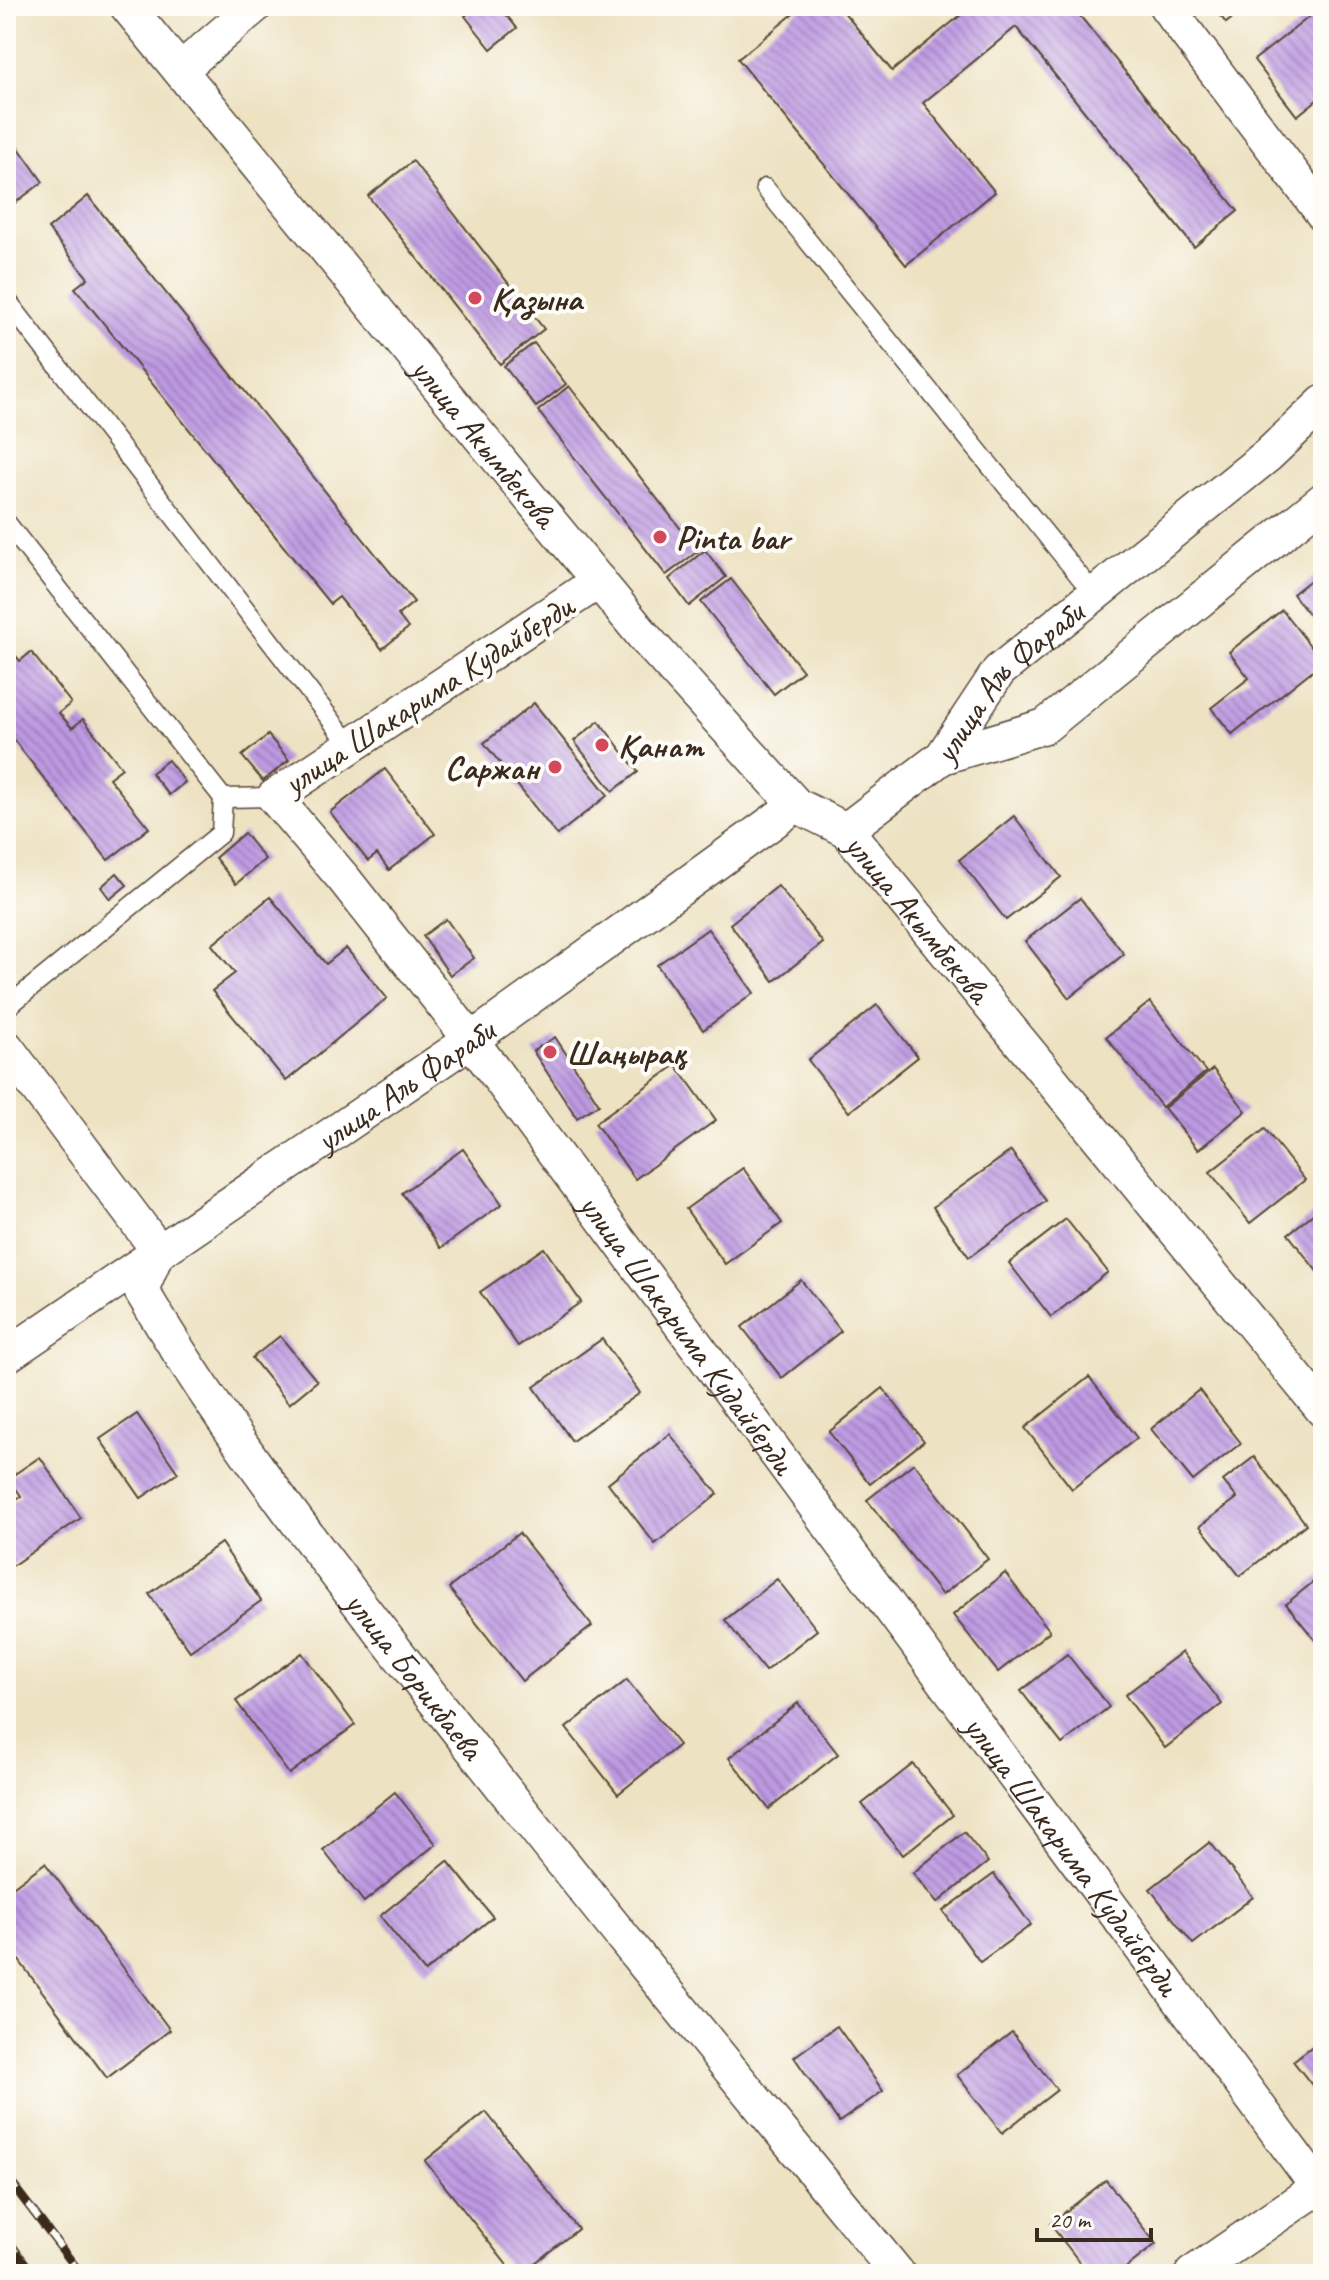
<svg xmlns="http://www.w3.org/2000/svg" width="1329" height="2280" viewBox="0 0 1329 2280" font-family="Caveat,sans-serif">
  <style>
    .building { fill: url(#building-back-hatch) }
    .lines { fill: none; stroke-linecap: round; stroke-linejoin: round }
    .service-casing { stroke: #564637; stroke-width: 21 }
    .minor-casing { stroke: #564637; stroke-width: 37 }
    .service { stroke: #fff; stroke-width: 18 }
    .minor { stroke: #fff; stroke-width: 34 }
    .rail-casing { stroke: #3b2a1e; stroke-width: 9 }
    .rail { stroke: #fdfcf7; stroke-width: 6; stroke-dasharray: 18; stroke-linecap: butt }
    .poi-dot { fill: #d1495b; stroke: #fdfcf7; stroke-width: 3 }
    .labels { text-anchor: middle; stroke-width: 8; stroke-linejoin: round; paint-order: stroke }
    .poi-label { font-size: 34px; font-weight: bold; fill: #3b2a1e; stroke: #fdfcf7; text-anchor: start }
    .street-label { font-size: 34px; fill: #3b2a1e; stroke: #fdfcf7 }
  </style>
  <defs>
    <pattern id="building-back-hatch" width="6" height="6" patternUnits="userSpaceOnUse" patternTransform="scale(2)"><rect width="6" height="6" fill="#bd99e2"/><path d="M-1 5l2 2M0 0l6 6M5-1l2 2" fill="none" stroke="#9b7db7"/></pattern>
  </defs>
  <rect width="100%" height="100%" fill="#fdfcf7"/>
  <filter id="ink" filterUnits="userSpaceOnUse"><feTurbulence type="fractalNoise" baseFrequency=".0125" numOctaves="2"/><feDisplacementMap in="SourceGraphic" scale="16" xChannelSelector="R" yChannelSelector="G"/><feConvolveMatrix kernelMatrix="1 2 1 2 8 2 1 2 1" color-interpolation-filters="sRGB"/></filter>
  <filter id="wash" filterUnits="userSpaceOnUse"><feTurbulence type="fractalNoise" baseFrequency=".006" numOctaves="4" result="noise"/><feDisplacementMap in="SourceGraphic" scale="32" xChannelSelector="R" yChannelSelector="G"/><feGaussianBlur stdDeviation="1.8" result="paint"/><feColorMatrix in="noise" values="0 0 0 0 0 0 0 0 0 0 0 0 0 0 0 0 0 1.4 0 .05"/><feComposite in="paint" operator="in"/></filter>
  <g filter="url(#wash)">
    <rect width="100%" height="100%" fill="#ede2c2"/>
    <g id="blocks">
      <g class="building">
        <polygon points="477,6 499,6 517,28 491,49 465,16"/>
        <polygon points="803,6 839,6 892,71 972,6 1072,6 1238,211 1194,247 1016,27 923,103 995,192 906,265 738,59"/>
        <polygon points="1213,6 1248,6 1226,23"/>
        <polygon points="1323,6 1323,95 1297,116 1254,60"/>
        <polygon points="6,130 43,182 12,205 6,196"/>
        <polygon points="413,161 544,329 500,364 368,196"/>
        <polygon points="88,196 414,602 398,615 408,628 382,649 339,597 330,604 75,288 88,278 48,229"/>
        <polygon points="534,343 566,384 536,407 504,366"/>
        <polygon points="569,386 698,551 666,575 538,411"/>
        <polygon points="705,550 726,577 689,606 669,579"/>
        <polygon points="1323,570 1323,633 1293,594"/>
        <polygon points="731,579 803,671 774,694 701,602"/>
        <polygon points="1282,610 1323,662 1232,734 1211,708 1249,678 1229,652"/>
        <polygon points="6,644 20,661 31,652 71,703 59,713 72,728 83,719 122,768 109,778 149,828 108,860 6,730"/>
        <polygon points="534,703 608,795 557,835 484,743"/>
        <polygon points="599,721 638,772 613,791 574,741"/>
        <polygon points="268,735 289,760 263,781 242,756"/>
        <polygon points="168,760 185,782 169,795 151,773"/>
        <polygon points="385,769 435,834 389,870 377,854 368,861 330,812"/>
        <polygon points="1014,816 1061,877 1006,920 959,860"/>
        <polygon points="244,833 265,859 236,884 215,858"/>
        <polygon points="117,873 127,885 110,899 101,887"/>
        <polygon points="778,886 823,943 774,981 730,924"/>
        <polygon points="270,897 326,964 346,948 387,998 286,1081 212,991 235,973 212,945"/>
        <polygon points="1080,898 1124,954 1069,998 1025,941"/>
        <polygon points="446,919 474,958 450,975 423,936"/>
        <polygon points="708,929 754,993 703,1030 657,965"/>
        <polygon points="1150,1002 1206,1072 1162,1107 1106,1037"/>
        <polygon points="877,1005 918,1057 849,1112 808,1060"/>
        <polygon points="555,1037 599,1104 577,1118 533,1051"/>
        <polygon points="676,1065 716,1120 635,1179 595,1123"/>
        <polygon points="1213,1069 1246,1111 1198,1150 1164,1108"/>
        <polygon points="1265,1129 1305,1180 1250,1223 1210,1172"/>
        <polygon points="463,1149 502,1204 441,1248 402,1193"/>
        <polygon points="1011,1151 1046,1201 969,1257 933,1207"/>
        <polygon points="743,1168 782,1223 725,1264 686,1209"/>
        <polygon points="1323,1206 1323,1279 1288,1234"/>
        <polygon points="1066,1219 1108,1272 1051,1317 1009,1263"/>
        <polygon points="544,1248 581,1302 518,1346 480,1292"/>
        <polygon points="801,1280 841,1331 782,1378 742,1327"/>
        <polygon points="280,1336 317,1381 289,1404 252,1358"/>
        <polygon points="602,1339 640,1393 572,1441 534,1387"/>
        <polygon points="1089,1377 1137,1438 1072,1489 1025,1428"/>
        <polygon points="883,1388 924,1441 870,1484 829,1432"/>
        <polygon points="1199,1390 1241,1443 1193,1481 1151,1429"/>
        <polygon points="137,1414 178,1473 141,1498 100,1439"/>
        <polygon points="670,1434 718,1494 655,1544 608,1483"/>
        <polygon points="40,1457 81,1518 6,1570 6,1506 21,1496 9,1478"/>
        <polygon points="1254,1457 1306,1524 1240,1576 1200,1526 1237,1498 1223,1481"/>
        <polygon points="914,1463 988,1559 942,1595 867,1500"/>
        <polygon points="519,1533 592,1626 522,1681 449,1588"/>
        <polygon points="221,1543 261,1601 190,1651 149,1594"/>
        <polygon points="1005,1573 1050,1631 998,1672 953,1615"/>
        <polygon points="1323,1574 1323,1650 1286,1604"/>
        <polygon points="777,1579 817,1630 765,1671 725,1620"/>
        <polygon points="1182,1652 1222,1704 1165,1748 1125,1695"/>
        <polygon points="302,1653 355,1725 289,1774 236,1701"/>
        <polygon points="1067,1654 1109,1707 1062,1744 1021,1691"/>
        <polygon points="627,1680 679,1745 618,1794 566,1728"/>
        <polygon points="798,1703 838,1754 769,1809 729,1758"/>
        <polygon points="913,1764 953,1815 903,1855 862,1804"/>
        <polygon points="395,1792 436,1844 364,1902 323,1850"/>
        <polygon points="964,1832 988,1862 937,1903 913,1873"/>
        <polygon points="1210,1842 1253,1897 1193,1944 1150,1889"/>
        <polygon points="448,1861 493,1917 425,1972 380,1916"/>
        <polygon points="45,1863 170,2030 107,2078 6,1943 6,1892"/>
        <polygon points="994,1874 1031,1925 980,1962 943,1911"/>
        <polygon points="837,2026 883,2091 839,2122 794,2057"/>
        <polygon points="1012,2032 1057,2090 1002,2133 957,2075"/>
        <polygon points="1323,2038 1323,2099 1293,2061"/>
        <polygon points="486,2112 578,2229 521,2274 514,2274 425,2161"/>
        <polygon points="1106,2180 1156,2244 1118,2274 1089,2274 1050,2224"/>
      </g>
    </g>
  </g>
  <g filter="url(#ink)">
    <use href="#blocks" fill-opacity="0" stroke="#564637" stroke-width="2"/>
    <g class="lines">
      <g class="service-casing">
        <g id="service">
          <polyline points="765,188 1094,594"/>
          <polyline points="6,299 352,747"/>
          <polyline points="6,522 223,798 274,797"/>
          <polyline points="6,1008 221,833 223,798"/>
        </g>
      </g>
      <g class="minor-casing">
        <g id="minor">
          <path id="s1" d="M 127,6 L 646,639 L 796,805 L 846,830 L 1323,1410"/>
          <polyline points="1166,6 1323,214"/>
          <polyline points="180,70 255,6"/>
          <path id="s2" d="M 599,581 L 274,797 L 344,879 L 471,1040 L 1323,2194"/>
          <polyline points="942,757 1045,726 1323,500"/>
          <path id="s3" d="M 846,830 L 942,757 L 999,671 L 1268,455 L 1323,403"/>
          <path id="s4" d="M 6,1047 L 158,1250 L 141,1290 C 227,1436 331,1568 435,1701 C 586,1895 742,2084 898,2274"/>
          <path id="s5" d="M 6,1356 L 471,1040 L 796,805"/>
          <polyline points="1192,2274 1323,2184"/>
        </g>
      </g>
      <use href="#service" class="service"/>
      <use href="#minor" class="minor"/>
      <g class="rail-casing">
        <g id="rail">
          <polyline points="6,2176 81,2274"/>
          <polyline points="6,2238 33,2274"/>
        </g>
      </g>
      <use href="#rail" class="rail"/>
    </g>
  </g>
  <g class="poi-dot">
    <circle cx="475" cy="298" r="8"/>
    <circle cx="660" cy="537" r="8"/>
    <circle cx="602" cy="745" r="8"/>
    <circle cx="555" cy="767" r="8"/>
    <circle cx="550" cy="1052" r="8"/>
  </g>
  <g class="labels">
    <g class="poi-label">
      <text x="491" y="310">Қазына</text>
      <text x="676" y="549">Pinta bar</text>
      <text x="618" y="757">Қанат</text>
      <text x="539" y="779" text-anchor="end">Саржан</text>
      <text x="566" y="1064">Шаңырақ</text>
    </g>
    <g class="street-label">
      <text dy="12" stroke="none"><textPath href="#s1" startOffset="564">улица Акымбекова</textPath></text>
      <text dy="12" stroke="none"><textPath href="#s3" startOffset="222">улица Аль Фараби</textPath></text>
      <text transform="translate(428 694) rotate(-33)" y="12">улица Шакарима Кудайберди</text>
      <text dy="12" stroke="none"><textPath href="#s1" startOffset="1212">улица Акымбекова</textPath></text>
      <text dy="12" stroke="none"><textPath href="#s5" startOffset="482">улица Аль Фараби</textPath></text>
      <text dy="12" stroke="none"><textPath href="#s2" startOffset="1068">улица Шакарима Кудайберди</textPath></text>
      <text dy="12" stroke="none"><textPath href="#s4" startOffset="770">улица Борикбаева</textPath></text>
      <text dy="12" stroke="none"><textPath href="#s2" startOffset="1716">улица Шакарима Кудайберди</textPath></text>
    </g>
  </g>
  <rect width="1329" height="2280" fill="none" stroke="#fdfcf7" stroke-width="32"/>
  <path d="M1037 2228v12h114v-12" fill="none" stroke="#3b2a1e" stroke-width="4"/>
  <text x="1049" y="2228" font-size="24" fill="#3b2a1e" stroke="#fdfcf7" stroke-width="6" paint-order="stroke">20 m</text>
</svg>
